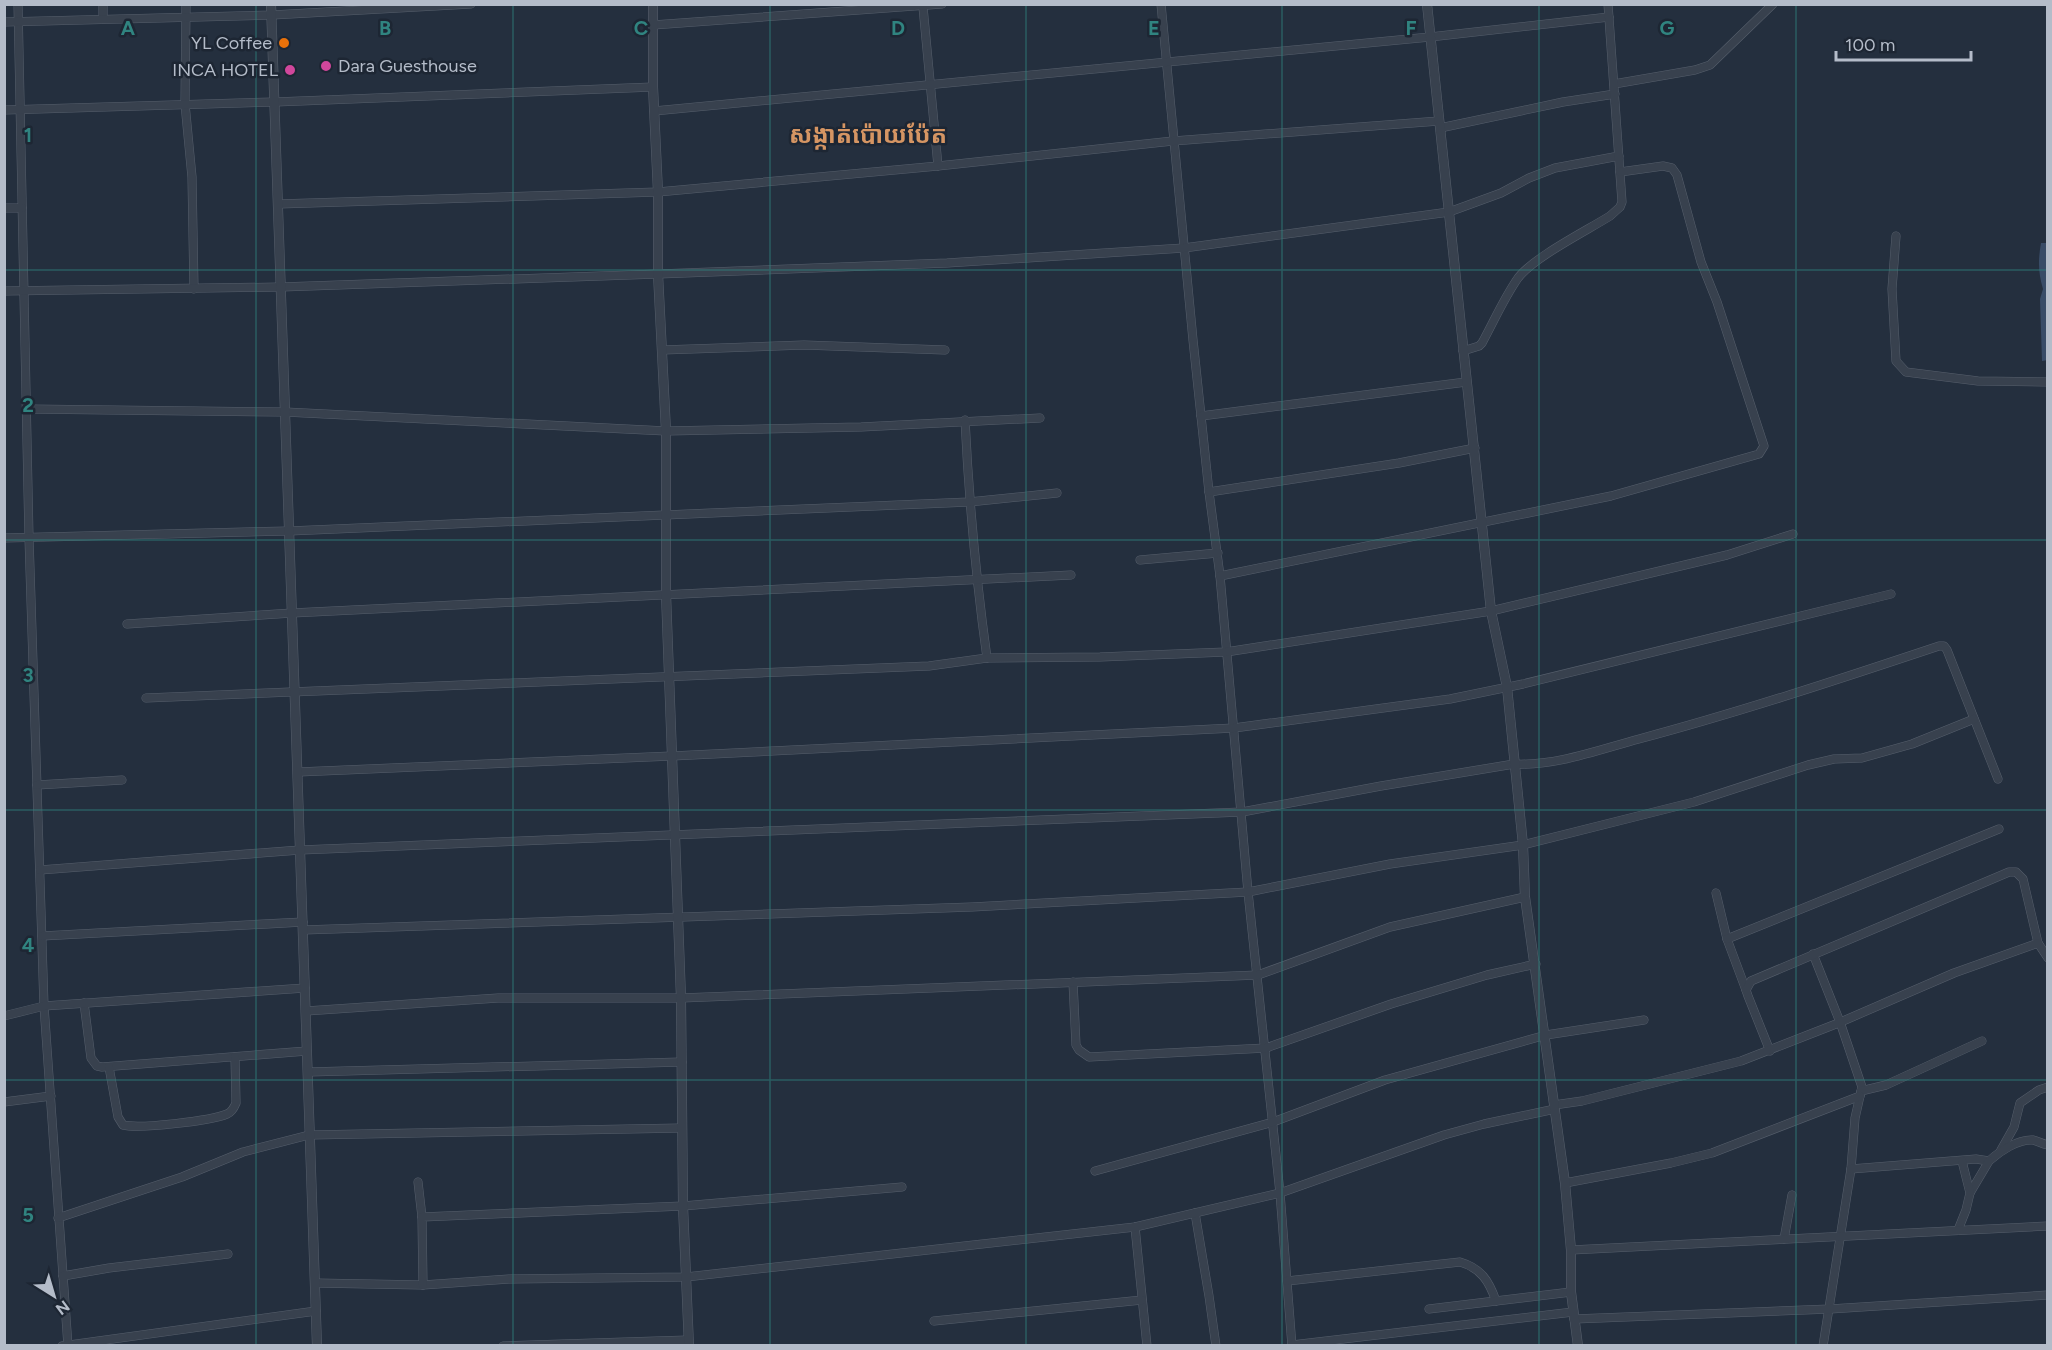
<svg xmlns="http://www.w3.org/2000/svg" width="2052" height="1350" viewBox="0 0 2052 1350" font-family="Figtree,'Noto Sans Khmer',sans-serif">
  <style>
    .water { fill: #394c67 }
    .lines { fill: none; stroke-linecap: round; stroke-linejoin: round }
    .minor-casing { stroke: #565f6c; stroke-width: 9 }
    .tertiary-casing { stroke: #565f6c; stroke-width: 10 }
    .minor { stroke: #38414e; stroke-width: 8 }
    .tertiary { stroke: #38414e; stroke-width: 9 }
    .grid { fill: none; stroke: #308480; stroke-width: 1.5; stroke-opacity: 0.55 }
    .food-dot { fill: #e8710a; stroke: #1d2633; stroke-width: 2 }
    .hotel-dot { fill: #d1479c; stroke: #1d2633; stroke-width: 2 }
    .labels { text-anchor: middle; stroke-width: 5; stroke-linejoin: round; paint-order: stroke }
    .poi-label { font-size: 18px; fill: #b4bcc9; stroke: #1d2633; text-anchor: end }
    .district-label { font-size: 24px; font-weight: bold; fill: #d59563; stroke: #1d2633 }
    .grid-label { font-size: 20px; text-anchor: middle; font-weight: bold; fill: #308480; stroke: #1d2633; stroke-width: 5; stroke-linejoin: round; paint-order: stroke }
  </style>
  <rect width="100%" height="100%" fill="#242f3e"/>
  <path class="water" d="M 2041,243 L 2048,243 L 2048,360 L 2042,361 L 2040,299 L 2043,289 C 2038,272 2038,260 2041,243 Z"/>
  <g class="lines">
    <g class="minor-casing">
      <g id="minor">
        <polyline points="18,4 29,538 44,1006 68,1346"/>
        <polyline points="103,4 103,19"/>
        <polyline points="186,4 185,104 192,177 194,289"/>
        <polyline points="1161,4 1193,340 1209,492 1220,576 1248,892 1280,1193 1292,1346"/>
        <polyline points="923,7 938,166"/>
        <polyline points="4,22 272,15 471,4"/>
        <polyline points="653,25 942,4"/>
        <polyline points="1614,84 1695,70 1710,65 1773,4"/>
        <polyline points="4,110 275,102 653,87"/>
        <polyline points="654,111 1430,37 1609,17"/>
        <polyline points="1440,128 1563,102 1615,94"/>
        <polyline points="278,204 658,192 938,166 1173,141 1439,121"/>
        <polyline points="4,208 22,208"/>
        <polyline points="1896,236 1892,289 1896,361 1906,372 1978,381 2048,382"/>
        <polyline points="4,291 281,287 658,274 947,263 1184,248 1449,212 1501,193 1529,178 1555,168 1619,156"/>
        <polyline points="662,350 804,345 945,350"/>
        <path d="M 1463,351 L 1479,346 L 1482,343 C 1494,321 1504,298 1518,278 C 1534,257 1586,231 1610,216 L 1620,207 L 1622,202 L 1608,4"/>
        <polyline points="27,409 285,412 666,431 861,427 1040,418"/>
        <polyline points="1201,416 1466,382"/>
        <path d="M 965,420 C 969,500 976,579 987,658"/>
        <polyline points="1209,492 1399,463 1475,448"/>
        <polyline points="4,538 289,531 969,502 1057,493"/>
        <polyline points="1140,560 1218,553"/>
        <polyline points="1220,576 1611,496 1759,454 1764,446 1717,302 1701,262 1677,175 1672,168 1663,166 1620,172"/>
        <polyline points="127,624 292,613 1071,575"/>
        <polyline points="146,698 929,666 987,658 1100,657 1226,652 1491,611 1727,555 1793,534"/>
        <polyline points="298,772 672,756 1234,728 1450,699 1523,684 1891,594"/>
        <polyline points="37,785 122,780"/>
        <path d="M 40,870 L 300,850 L 1242,812 L 1381,786 L 1514,764 C 1556,766 1598,750 1639,739 C 1740,712 1840,679 1939,646 L 1944,646 L 1947,650 L 1998,779"/>
        <polyline points="1716,893 1727,939 1746,990"/>
        <polyline points="303,930 972,907 1248,892 1390,864 1523,845 1694,802 1808,765 1834,759 1862,758 1912,744 1974,719"/>
        <polyline points="42,936 303,922"/>
        <polyline points="1727,939 1999,829"/>
        <polyline points="1813,954 1840,1022 1862,1087 1855,1118 1851,1169 1823,1346"/>
        <polyline points="1073,982 1076,1045 1079,1050 1089,1057 1266,1048 1391,1004 1487,975 1536,964"/>
        <polyline points="84,1003 91,1058 97,1066 102,1067 307,1051"/>
        <polyline points="306,1011 498,998 681,998 1258,975 1390,927 1525,897"/>
        <polyline points="4,1016 44,1006 305,988"/>
        <polyline points="1770,1051 1748,996 1746,990 1751,981 2009,872 2016,872 2023,879 2038,943"/>
        <path d="M 109,1067 L 118,1117 L 123,1125 C 140,1129 210,1121 227,1114 C 232,1112 234,1108 236,1103 L 235,1057"/>
        <polyline points="308,1072 682,1062"/>
        <polyline points="1861,1091 1886,1085 1982,1041"/>
        <polyline points="4,1102 51,1096"/>
        <polyline points="1554,1105 1582,1101 1741,1061 1836,1024 1954,973 2038,943 2048,958"/>
        <polyline points="2001,1150 2014,1127 2020,1103 2039,1090 2048,1087"/>
        <path d="M 1851,1169 L 1976,1159 L 1989,1161 C 2000,1151 2018,1139 2033,1140 C 2038,1141 2042,1144 2048,1145"/>
        <polyline points="1095,1171 1273,1122 1385,1080 1546,1035 1644,1020"/>
        <polyline points="418,1182 422,1217"/>
        <polyline points="1565,1183 1671,1163 1712,1153 1860,1096"/>
        <polyline points="1970,1193 1989,1161"/>
        <polyline points="1195,1213 1209,1296 1216,1346"/>
        <polyline points="58,1218 182,1177 243,1152 309,1135 682,1128"/>
        <polyline points="1135,1227 1147,1346"/>
        <polyline points="1958,1230 1966,1210 1970,1193 1962,1161"/>
        <polyline points="1784,1239 1792,1195"/>
        <polyline points="1571,1250 2048,1226"/>
        <polyline points="63,1276 109,1268 228,1254"/>
        <path d="M 1287,1281 L 1460,1262 C 1481,1268 1489,1281 1496,1301"/>
        <polyline points="315,1283 423,1285 509,1279 686,1277 1135,1227 1280,1193 1444,1135 1484,1124 1555,1109"/>
        <polyline points="423,1285 422,1217 683,1206 902,1187"/>
        <polyline points="1429,1309 1571,1292"/>
        <polyline points="1574,1319 1830,1309 2048,1295"/>
        <polyline points="934,1321 1142,1300"/>
        <polyline points="1292,1345 1573,1312"/>
        <polyline points="62,1346 316,1311"/>
        <polyline points="503,1346 688,1340"/>
      </g>
    </g>
    <g class="tertiary-casing">
      <g id="tertiary">
        <polyline points="271,4 317,1346"/>
        <polyline points="653,4 653,87 658,192 658,274 666,431 666,594 681,998 683,1206 689,1346"/>
        <polyline points="1427,4 1491,611 1507,687 1523,845 1525,897 1565,1183 1571,1250 1571,1292 1578,1346"/>
      </g>
    </g>
    <use href="#minor" class="minor"/>
    <use href="#tertiary" class="tertiary"/>
  </g>
  <path class="grid" d="M 256,4 L 256,1346M 513,4 L 513,1346M 770,4 L 770,1346M 1026,4 L 1026,1346M 1282,4 L 1282,1346M 1539,4 L 1539,1346M 1796,4 L 1796,1346M 4,270 L 2048,270M 4,540 L 2048,540M 4,810 L 2048,810M 4,1080 L 2048,1080"/>
  <circle class="food-dot" cx="284" cy="43" r="6"/>
  <g class="hotel-dot">
    <circle cx="326" cy="66" r="6"/>
    <circle cx="290" cy="70" r="6"/>
  </g>
  <g class="labels">
    <g class="poi-label">
      <text x="272" y="49">YL Coffee</text>
      <text x="338" y="72" text-anchor="start">Dara Guesthouse</text>
      <text x="278" y="76">INCA HOTEL</text>
    </g>
    <g class="district-label">
      <text x="868" y="143">សង្កាត់ប៉ោយប៉ែត</text>
    </g>
  </g>
  <g class="grid-label">
    <text x="128" y="35">A</text>
    <text x="385" y="35">B</text>
    <text x="641" y="35">C</text>
    <text x="898" y="35">D</text>
    <text x="1154" y="35">E</text>
    <text x="1411" y="35">F</text>
    <text x="1667" y="35">G</text>
    <text x="28" y="142">1</text>
    <text x="28" y="412">2</text>
    <text x="28" y="682">3</text>
    <text x="28" y="952">4</text>
    <text x="28" y="1222">5</text>
  </g>
  <rect width="2052" height="1350" fill="none" stroke="#b4bcc9" stroke-width="12"/>
  <g transform="translate(54 1296) rotate(143)" stroke="#1d2633" stroke-width="4.5" paint-order="stroke">
  <path d="M0-4.5L10 22L0 15L-10 22Z" fill="#b4bcc9"/>
  <text y="-9" font-size="16" font-weight="bold" text-anchor="middle" fill="#b4bcc9">N</text>
  </g>
  <path d="M1836 51v9h135v-9" fill="none" stroke="#b4bcc9" stroke-width="3"/>
  <text x="1845" y="51" font-size="18" fill="#b4bcc9" stroke="#1d2633" stroke-width="4.5" paint-order="stroke">100 m</text>
</svg>
